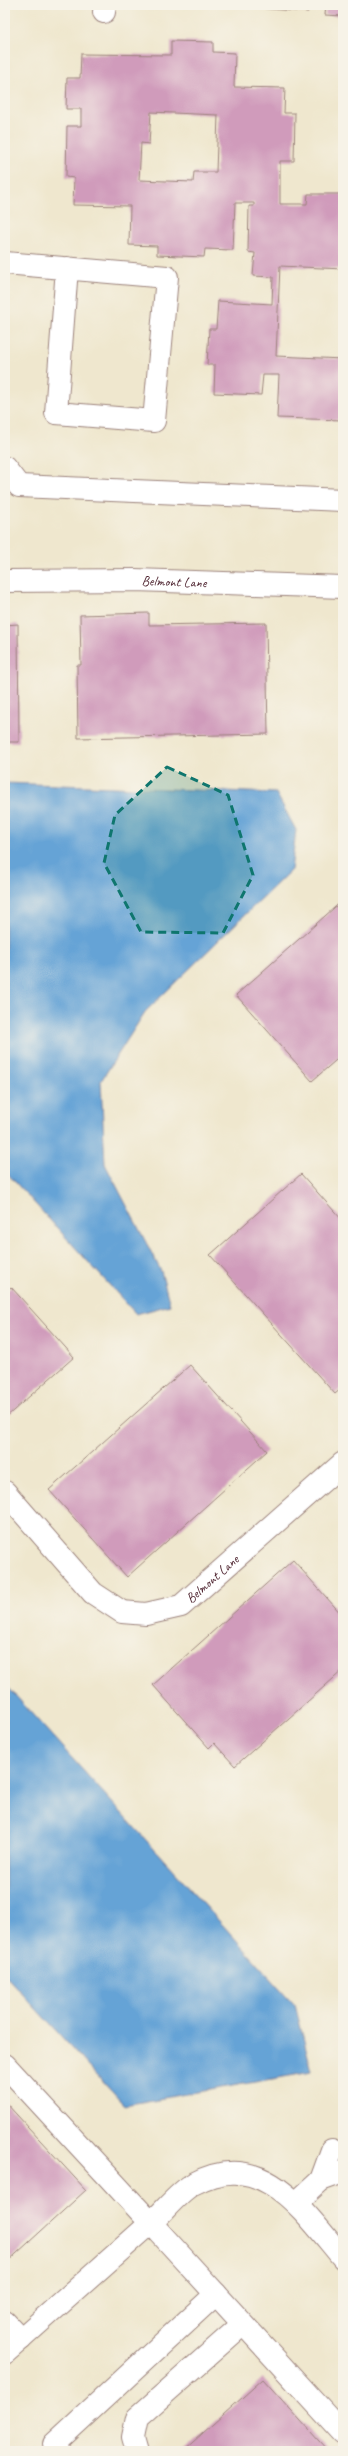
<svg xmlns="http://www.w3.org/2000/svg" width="348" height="2456" viewBox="0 0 348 2456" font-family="Caveat,sans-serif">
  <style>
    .water { fill: #65a3d6; stroke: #586180 }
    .building { fill: #d09bbb; fill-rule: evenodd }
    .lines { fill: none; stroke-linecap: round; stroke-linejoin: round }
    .minor-casing { stroke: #9c837c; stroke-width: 24 }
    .minor { stroke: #fff; stroke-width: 22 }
    .marked { fill: #0f766e; fill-opacity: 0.2; stroke: #0f766e; stroke-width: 3; stroke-dasharray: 8 5; stroke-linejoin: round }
    .labels { text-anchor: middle; stroke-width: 3; stroke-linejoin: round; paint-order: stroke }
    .street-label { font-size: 14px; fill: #4a1f2b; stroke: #f7f3e8 }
  </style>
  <rect width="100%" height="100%" fill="#f7f3e8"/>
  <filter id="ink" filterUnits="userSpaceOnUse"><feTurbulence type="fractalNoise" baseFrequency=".025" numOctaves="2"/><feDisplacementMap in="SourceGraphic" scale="8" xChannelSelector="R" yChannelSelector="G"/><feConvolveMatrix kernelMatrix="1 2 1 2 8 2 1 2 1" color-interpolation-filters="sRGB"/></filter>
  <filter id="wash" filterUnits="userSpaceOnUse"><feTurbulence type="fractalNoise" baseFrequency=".012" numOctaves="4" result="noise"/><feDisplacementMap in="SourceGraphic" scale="16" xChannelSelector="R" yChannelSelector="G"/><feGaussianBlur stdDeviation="0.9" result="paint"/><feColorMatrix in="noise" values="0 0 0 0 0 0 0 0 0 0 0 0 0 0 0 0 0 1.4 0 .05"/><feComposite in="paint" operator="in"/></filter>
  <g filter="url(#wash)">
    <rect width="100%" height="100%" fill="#efe7ce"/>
    <g class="water">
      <polygon points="5,783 276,793 296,830 291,870 145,1012 101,1081 105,1164 161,1271 170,1305 136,1314 5,1171"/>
      <polygon points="5,1684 295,2005 312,2072 124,2105 5,1975"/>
    </g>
    <g id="blocks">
      <g class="building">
        <polygon points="257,5 309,5 308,12 257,8"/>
        <polygon points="326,5 343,5 343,16 325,15"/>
        <path d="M 171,41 L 213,42 L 213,52 L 235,53 L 234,87 L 285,88 L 284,113 L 295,113 L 294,161 L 280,161 L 280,204 L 307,204 L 308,194 L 343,194 L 343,269 L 280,266 L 276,356 L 343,359 L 343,420 L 277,418 L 279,375 L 263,375 L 261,395 L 214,393 L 215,365 L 207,365 L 209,329 L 216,329 L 218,301 L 272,304 L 273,277 L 253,276 L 255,253 L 248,252 L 249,206 L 254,206 L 254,203 L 235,203 L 233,250 L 205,249 L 204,257 L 157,255 L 157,246 L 129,245 L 130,206 L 73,205 L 74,178 L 66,177 L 67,126 L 81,126 L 81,109 L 66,109 L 67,78 L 80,78 L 81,54 L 171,55 ZM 151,112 L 218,115 L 216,172 L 194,172 L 193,182 L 139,180 L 141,143 L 149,144 Z"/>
        <polygon points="149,613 149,625 266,623 268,734 78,738 77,665 81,665 80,615"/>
        <polygon points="18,624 19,742 5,742 5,625"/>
        <polygon points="343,900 343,1054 312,1081 236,995"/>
        <polygon points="301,1174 343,1221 343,1387 335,1394 210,1255"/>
        <polygon points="11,1287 74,1357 5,1418 5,1292"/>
        <polygon points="190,1365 267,1451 127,1577 49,1490"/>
        <polygon points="293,1560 343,1616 343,1670 235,1766 214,1743 209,1748 153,1685"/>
        <polygon points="5,2102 86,2190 5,2264"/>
        <polygon points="263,2379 328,2451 183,2451"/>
      </g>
    </g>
  </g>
  <g filter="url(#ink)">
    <use href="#blocks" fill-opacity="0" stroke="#9c837c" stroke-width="1"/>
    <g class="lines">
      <g class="minor-casing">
        <g id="minor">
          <polyline points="104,12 105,5"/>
          <polyline points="5,263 167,277 154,421 56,413 67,268"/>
          <polyline points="5,468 19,486 343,500"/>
          <path id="s1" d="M 5,581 L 135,580 L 343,587"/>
          <path id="s2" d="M 5,1492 L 93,1593 L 122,1612 L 146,1614 L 181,1606 L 343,1463"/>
          <path d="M 5,2065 L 151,2223 C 163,2212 180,2191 193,2184 C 262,2146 304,2212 343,2258"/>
          <polyline points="321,2180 332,2150"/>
          <polyline points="296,2203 321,2180 343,2172"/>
          <polyline points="5,2322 21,2339"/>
          <polyline points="5,2353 151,2223 343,2433"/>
          <polyline points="60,2451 54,2444 216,2294"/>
          <polyline points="137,2451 133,2437 137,2418 243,2324"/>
        </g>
      </g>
      <use href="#minor" class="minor"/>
    </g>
  </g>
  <path class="marked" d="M 167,767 L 228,795 L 253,875 L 223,933 L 141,932 L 104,863 L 115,815 Z"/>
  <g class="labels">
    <g class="street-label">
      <text dy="5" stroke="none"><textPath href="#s1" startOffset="169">Belmont Lane</textPath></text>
      <text dy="5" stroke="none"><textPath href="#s2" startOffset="270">Belmont Lane</textPath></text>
    </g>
  </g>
  <rect width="348" height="2456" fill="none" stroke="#f7f3e8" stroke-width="20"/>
</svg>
